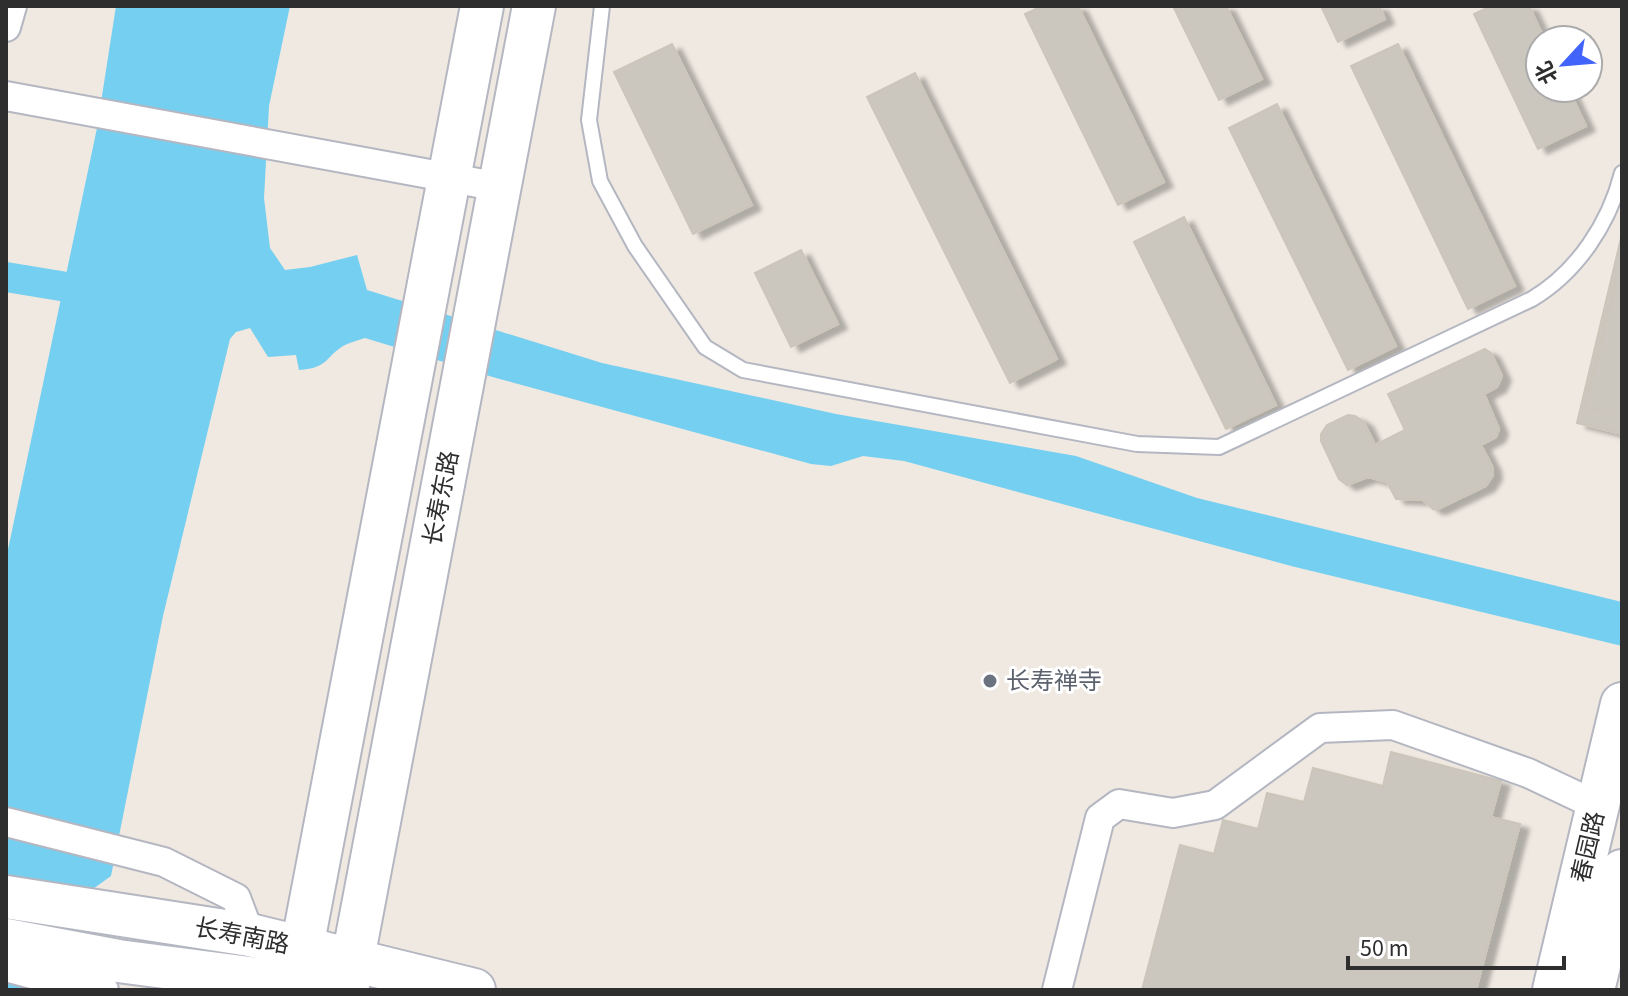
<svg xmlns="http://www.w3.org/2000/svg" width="1628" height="996" viewBox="0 0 1628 996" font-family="'Source Sans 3','Noto Sans SC',sans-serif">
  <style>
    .water { fill: #75cff0 }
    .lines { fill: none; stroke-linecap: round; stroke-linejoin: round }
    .canal { stroke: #75cff0; stroke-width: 30 }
    .building { fill: #cbc7bf; stroke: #cbc5ba; stroke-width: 2; filter: url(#shadow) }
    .lane-casing { stroke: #b4b7c1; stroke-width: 18 }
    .street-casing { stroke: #b4b7c1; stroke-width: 32 }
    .secondary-casing { stroke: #b4b7c1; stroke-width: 46 }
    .lane { stroke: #fff; stroke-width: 14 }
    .street { stroke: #fff; stroke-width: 28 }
    .secondary { stroke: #fff; stroke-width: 42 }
    .worship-dot { fill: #6b7280; stroke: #fff; stroke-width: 3 }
    .labels { text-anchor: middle; stroke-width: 6; stroke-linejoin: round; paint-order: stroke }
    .street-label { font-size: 24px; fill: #2e2e2e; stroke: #fff }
    .worship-label { font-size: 24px; fill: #5b616d; stroke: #fff; text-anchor: start }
  </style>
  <defs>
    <filter id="shadow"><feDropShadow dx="9" dy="5" stdDeviation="2" flood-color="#0004"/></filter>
  </defs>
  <rect width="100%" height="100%" fill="#efe9e1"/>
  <path class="water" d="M 116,6 L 290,6 L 269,106 L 264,198 L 270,248 L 285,270 L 310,267 L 357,255 L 367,290 L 602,363 L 836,414 L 1076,456 L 1197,498 L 1622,602 L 1622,646 L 1291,566 L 904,461 L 863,456 L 831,466 L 811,464 L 496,378 L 365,338 C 359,340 351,342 345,345 C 325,356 330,368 299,370 L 296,355 L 268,357 L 250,328 L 236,332 L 230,339 L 163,616 L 111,876 L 83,896 L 73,942 L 85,990 L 6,990 L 6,559 L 97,128 Z"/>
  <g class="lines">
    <polyline class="canal" points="6,277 103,293"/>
  </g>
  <g class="building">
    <polygon points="1042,6 1078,6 1164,182 1118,205 1025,14"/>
    <polygon points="1173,6 1226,6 1262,79 1219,100"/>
    <polygon points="1321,6 1379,6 1385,19 1338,42"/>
    <polygon points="1491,6 1529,6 1545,40 1540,40 1540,88 1568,88 1586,126 1538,149 1474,14"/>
    <polygon points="672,44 752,205 693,234 614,72"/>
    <polygon points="1398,44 1515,286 1468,309 1351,66"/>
    <polygon points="915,73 1057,359 1010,383 867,97"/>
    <polygon points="1277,104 1396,346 1348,370 1229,128"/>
    <polygon points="1184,217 1276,405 1226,429 1134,242"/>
    <polygon points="1622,234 1622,434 1577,423"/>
    <polygon points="801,250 838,324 791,347 755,273"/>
    <polygon points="1616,279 1622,280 1622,416 1585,407"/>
    <polygon points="1485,349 1491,353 1502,376 1497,387 1484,394 1499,429 1496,437 1481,445 1492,466 1493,475 1486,486 1438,509 1433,509 1423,500 1396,499 1387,482 1368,477 1347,485 1339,479 1321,441 1321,434 1327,425 1348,415 1355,416 1364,422 1375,445 1405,430 1388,394"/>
    <polygon points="1391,752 1501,781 1491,817 1520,824 1476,990 1142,990 1180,845 1214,854 1223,820 1258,829 1267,793 1304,802 1313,768 1383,786"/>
  </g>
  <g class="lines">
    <g class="lane-casing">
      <path id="lane" d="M 602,6 L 589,120 L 600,181 L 635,246 L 705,347 L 743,370 L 1137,444 L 1219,447 L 1532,299 C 1577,272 1609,224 1622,173"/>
    </g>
    <g class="street-casing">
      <g id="street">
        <polyline points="6,27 12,6"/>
        <polyline points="6,96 500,187"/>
        <polyline points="6,822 164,862 236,898 250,935"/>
        <polyline points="6,967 76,986 104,990"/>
        <polyline points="1057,990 1100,818 1119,804 1173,813 1215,805 1320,728 1393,725 1528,773 1598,806"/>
      </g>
    </g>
    <g class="secondary-casing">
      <g id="secondary">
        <polyline points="6,897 250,935 474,990"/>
        <polyline points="6,940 118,961 295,984 319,990"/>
        <polyline points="295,984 482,6"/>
        <polyline points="347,990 534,6"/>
        <polyline points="1554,990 1622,704"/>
        <polyline points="1593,990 1622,871"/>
      </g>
    </g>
    <use href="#lane" class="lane"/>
    <use href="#street" class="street"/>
    <use href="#secondary" class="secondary"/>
  </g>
  <circle class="worship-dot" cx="990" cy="681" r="8"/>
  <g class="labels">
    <g class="street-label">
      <text transform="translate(441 498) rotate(-79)" y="8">长寿东路</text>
      <text transform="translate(1588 847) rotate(-77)" y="8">春园路</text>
      <text transform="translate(242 936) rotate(11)" y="8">长寿南路</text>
    </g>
    <g class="worship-label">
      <text x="1006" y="689">长寿禅寺</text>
    </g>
  </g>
  <rect width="1628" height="996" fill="none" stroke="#2e2e2e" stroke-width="16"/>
  <g transform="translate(1564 64) rotate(244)"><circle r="38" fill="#ffffff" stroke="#ababab" stroke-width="2"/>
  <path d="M0-6L14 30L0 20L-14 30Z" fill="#4264fb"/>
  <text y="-12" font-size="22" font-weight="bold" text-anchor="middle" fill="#2e2e2e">北</text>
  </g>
  <path d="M1348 956v12h216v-12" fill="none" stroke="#2e2e2e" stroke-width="4"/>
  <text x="1360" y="956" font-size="24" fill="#2e2e2e" stroke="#ffffff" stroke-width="6" paint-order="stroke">50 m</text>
</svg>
